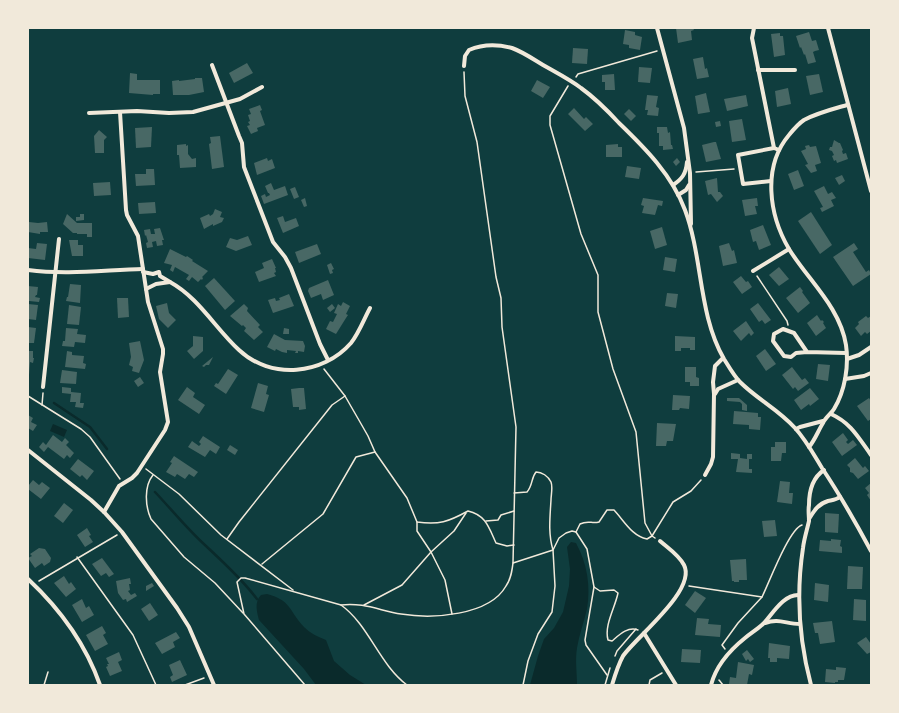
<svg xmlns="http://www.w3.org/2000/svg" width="899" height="713" viewBox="0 0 899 713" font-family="Quicksand,sans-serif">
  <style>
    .water { fill: #0a2a2b }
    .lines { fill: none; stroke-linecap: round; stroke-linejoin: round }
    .stream { stroke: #0a2a2b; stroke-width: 2.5 }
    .building { fill: #486865 }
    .path { stroke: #f1e9da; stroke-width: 1.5 }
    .minor { stroke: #f1e9da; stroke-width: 4 }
  </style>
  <rect width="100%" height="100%" fill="#0f3d3e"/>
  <g class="water">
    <polygon points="53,424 67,430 64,437 50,431"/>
    <path d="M 571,542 L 576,543 C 587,563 591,586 587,609 C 584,622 579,635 577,648 C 575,660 577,672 577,685 L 530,685 L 538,656 L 544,639 L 554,628 L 563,612 L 569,586 L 570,569 L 567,547 Z"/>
    <path d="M 267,594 C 291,600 289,611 304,627 C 310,633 318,637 326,640 L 334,661 L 350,675 L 366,685 L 316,685 L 304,669 L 259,620 C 257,612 254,602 261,595 Z"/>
  </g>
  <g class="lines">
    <g class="stream">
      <polyline points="54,403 90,427 107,449"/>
      <path d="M 155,492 C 172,510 188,530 206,546 C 224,563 242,579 257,599"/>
    </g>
  </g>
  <g class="building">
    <polygon points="676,28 693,28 694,30 691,31 692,40 678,43"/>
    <polygon points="625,30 635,32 635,35 642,37 640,50 629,48 629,45 623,44"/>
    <polygon points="809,32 812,41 816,40 819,50 815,51 813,52 816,62 808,64 805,54 804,55 801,47 800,48 796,36"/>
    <polygon points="780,33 780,36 783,36 785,55 774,57 771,34"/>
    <polygon points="573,48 588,49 587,64 572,63"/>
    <polygon points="703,57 705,69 707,68 709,77 697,79 693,59"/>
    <polygon points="247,63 253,73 234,83 229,73"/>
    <polygon points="639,67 652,68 650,83 638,82"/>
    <polygon points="130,73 137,74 137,80 160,80 160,94 153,94 153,95 129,93"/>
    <polygon points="614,74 615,90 605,90 605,82 602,82 602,75"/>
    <polygon points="819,74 823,92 810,95 806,76"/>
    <polygon points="195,78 202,78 204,92 189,95 173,95 172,81 179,80 179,81 195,79"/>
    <polygon points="537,80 550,87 543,98 531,91"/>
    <polygon points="788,88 791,104 777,107 775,91"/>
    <polygon points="706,93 710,112 698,114 695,96"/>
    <polygon points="647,95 658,96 656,107 659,108 658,116 647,115 648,110 645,110"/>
    <polygon points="746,95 748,106 727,111 724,99"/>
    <polygon points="260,105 262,110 260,111 265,125 257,128 258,131 251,134 247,126 250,125 248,122 250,121 248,115 251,114 249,109"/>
    <polygon points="574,108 584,119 586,117 593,124 585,131 568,114"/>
    <polygon points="629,109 636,116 631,121 624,114"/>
    <polygon points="742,119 746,140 732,142 729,121"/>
    <polygon points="720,121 721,126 716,127 715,122"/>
    <polygon points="152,127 151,147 136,148 135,128"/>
    <polygon points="657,127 667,127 668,133 670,132 671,145 672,145 673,149 663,150 663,146 659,146 659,133 657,133"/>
    <polygon points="99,130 107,137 104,140 104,153 95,153 94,136"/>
    <polygon points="220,136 224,167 212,169 209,144 211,143 210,137"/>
    <polygon points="834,140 839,143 840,143 843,150 842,151 843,154 846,153 848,159 837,163 836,160 834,161 832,156 834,155 832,151 829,150 830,147 832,147"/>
    <polygon points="714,142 716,142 721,159 706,162 702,145"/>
    <polygon points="186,144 186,146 188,145 188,154 192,159 196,158 196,167 180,168 179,155 177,155 177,145"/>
    <polygon points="618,144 618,147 622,147 622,157 606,157 606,145"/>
    <polygon points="809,145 810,147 816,146 821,163 815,165 817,171 811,173 805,165 808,164 801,151 806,149 805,146"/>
    <polygon points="267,158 268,161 272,159 275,168 257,175 254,163"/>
    <polygon points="677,158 680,162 676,166 673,162"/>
    <polygon points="627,166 641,168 639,179 625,177"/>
    <polygon points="146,169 154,169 155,185 136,186 135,174 146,174"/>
    <polygon points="798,170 804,186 794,190 788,174"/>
    <polygon points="842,175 845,181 839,185 835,178"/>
    <polygon points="717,178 718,192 720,192 723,196 717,202 711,194 708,195 705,181"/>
    <polygon points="110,182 111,195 94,196 93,183"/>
    <polygon points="271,183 274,190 285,186 288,195 264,204 261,196 265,194 266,197 270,195 269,193 268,193 265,186"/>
    <polygon points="824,186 828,194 832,192 836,198 831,200 834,206 822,212 820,208 823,207 814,191"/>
    <polygon points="295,187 299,197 294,199 290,189"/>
    <polygon points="305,198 307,206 304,207 301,200"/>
    <polygon points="643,198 663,201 662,206 658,205 655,215 642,213 644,206 641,205"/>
    <polygon points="757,198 758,206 755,206 757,214 745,216 742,200"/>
    <polygon points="155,202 156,213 139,214 138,203"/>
    <polygon points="215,209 222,212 220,217 224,218 222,222 213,226 213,224 204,229 200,218 209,214 210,216 213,214"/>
    <polygon points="811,212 832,245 820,254 798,221"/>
    <polygon points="67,214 77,223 92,223 92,237 87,237 87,234 77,234 77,233 73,233 63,224"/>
    <polygon points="80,214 84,214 84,220 76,221 76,217 80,217"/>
    <polygon points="283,216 285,222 296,218 299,226 283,233 277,218"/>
    <polygon points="29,222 38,223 47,222 48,232 40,232 40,234 28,232"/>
    <polygon points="763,225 771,245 759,250 756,241 753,242 750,230"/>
    <polygon points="662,227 667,245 655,249 650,231"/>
    <polygon points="160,228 164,240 162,240 163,245 157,246 156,241 152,242 153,247 147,248 146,243 148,242 146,235 145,236 144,230 150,229 151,234 155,234 154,229"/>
    <polygon points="248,236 252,245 236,251 226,247 230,238 237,240"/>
    <polygon points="69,240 78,240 78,245 83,245 83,256 72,256"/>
    <polygon points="37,243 47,244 45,260 28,258 28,248 36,249"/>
    <polygon points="729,243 732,251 734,250 737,263 723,266 719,246"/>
    <polygon points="854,243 858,249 853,252 866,272 869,270 871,274 853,286 833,257"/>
    <polygon points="317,244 321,254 299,263 295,252"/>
    <polygon points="170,249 186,257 187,256 193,260 192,261 208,271 202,277 203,278 202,280 201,279 198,282 192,277 189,281 186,279 189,275 175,267 173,272 170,270 172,265 164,263"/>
    <polygon points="665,257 677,259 675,272 663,270"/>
    <polygon points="272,259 276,268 275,268 276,272 274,273 276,276 259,282 255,272 264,268 262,263"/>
    <polygon points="331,263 334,269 332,270 333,273 330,274 327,265"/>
    <polygon points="779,267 789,279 779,286 769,275"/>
    <polygon points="741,276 746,282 748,281 752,287 742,294 733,282"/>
    <polygon points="214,278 235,301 225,310 205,286"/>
    <polygon points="328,280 334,295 323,300 321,294 311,298 308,291 309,288"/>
    <polygon points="70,284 81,285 80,303 66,301 67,297 68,297"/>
    <polygon points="28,286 38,287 37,295 36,295 35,297 40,298 39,302 29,301"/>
    <polygon points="800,287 803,291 802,292 810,303 798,313 786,298"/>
    <polygon points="667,293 678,294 676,308 665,306"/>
    <polygon points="289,294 294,306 273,313 268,300 275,298 276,301 280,300 279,298"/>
    <polygon points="117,298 128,298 129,317 118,318"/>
    <polygon points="343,302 350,306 346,314 348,315 346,318 336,334 326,329 330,321 333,322 337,314 334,313 338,304 341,306"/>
    <polygon points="167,303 169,313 176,320 168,328 159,319 156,306"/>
    <polygon points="758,303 771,320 765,324 762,320 759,322 750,309"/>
    <polygon points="28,304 38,305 36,320 28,319"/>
    <polygon points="244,304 248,308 247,311 260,325 258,327 263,332 254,340 244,331 246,328 243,325 242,326 230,316"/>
    <polygon points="332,304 335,308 330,312 327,308"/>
    <polygon points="69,305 81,307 79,325 67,324"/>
    <polygon points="817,315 821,321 822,320 824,322 823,323 826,328 816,336 807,323"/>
    <polygon points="866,316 868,318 871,316 871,331 867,334 865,332 861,336 855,328 859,324 858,322"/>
    <polygon points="746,321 754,333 751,336 749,333 741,341 733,331"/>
    <polygon points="28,327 36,328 34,343 28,343"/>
    <polygon points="66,328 78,329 77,334 86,335 85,343 75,342 74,347 62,346 63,341 65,341"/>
    <polygon points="284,328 289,329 289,334 283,334"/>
    <polygon points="274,334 285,340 303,341 305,346 304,352 298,351 298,353 295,353 296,351 287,350 287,353 282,352 276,349 275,351 267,347"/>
    <polygon points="193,336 203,337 203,351 194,359 187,351 193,346"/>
    <polygon points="675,336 695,337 695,350 690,350 690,348 681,348 681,351 675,351"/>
    <polygon points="140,341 144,360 139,373 132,371 133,367 129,365 131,357 129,343"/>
    <polygon points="765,349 776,364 766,371 756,356"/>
    <polygon points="28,351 33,351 33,358 34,358 33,363 30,362 29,375 28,375"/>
    <polygon points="67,351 72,352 72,355 84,356 83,363 86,364 85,369 65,367"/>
    <polygon points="213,357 209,365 206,365 204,367 202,366"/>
    <polygon points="818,364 830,365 828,381 816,379"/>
    <polygon points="685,367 696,367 696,377 699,378 699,386 690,386 690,382 685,382"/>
    <polygon points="792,367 802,380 805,378 809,383 798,391 795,387 793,389 782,375"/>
    <polygon points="228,369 238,375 226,394 214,386 216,383 218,384"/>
    <polygon points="62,370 77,372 76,384 60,383"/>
    <polygon points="140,377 144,383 138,387 134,381"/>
    <polygon points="258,383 268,386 266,394 269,395 264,412 251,408"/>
    <polygon points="62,387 71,388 71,392 81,393 80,403 84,403 83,408 75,407 76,402 70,402 71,394 62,393"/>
    <polygon points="187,387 195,393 193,397 205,405 199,414 178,400"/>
    <polygon points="299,388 304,388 306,409 299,410 299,407 293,407 291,389"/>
    <polygon points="810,388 819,399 810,406 809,404 801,410 794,400"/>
    <polygon points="673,395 690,396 689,409 680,408 679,410 672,410"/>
    <polygon points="727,398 739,398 747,405 747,411 742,410 742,404 740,402 727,401"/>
    <polygon points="869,398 871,401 871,419 868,421 857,406"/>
    <polygon points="734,411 758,413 758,417 761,417 760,430 749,429 749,425 733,424"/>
    <polygon points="28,415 33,418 31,422 37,425 33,431 28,428"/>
    <polygon points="657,423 676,424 673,441 667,441 666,446 656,446"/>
    <polygon points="843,433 848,440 846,442 848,444 853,440 857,445 842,456 832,442"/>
    <polygon points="53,435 62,442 65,438 69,442 66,445 74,453 70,458 67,455 64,459 48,447 44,452 39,447 43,442 46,445"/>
    <polygon points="203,436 220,447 216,454 210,450 205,457 188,447 192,441 199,446 201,444 199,442"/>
    <polygon points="775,442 786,442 786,453 782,453 781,461 771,461 771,447 775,447"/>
    <polygon points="230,445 238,450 235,455 227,450"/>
    <polygon points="731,453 740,454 740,458 747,459 747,454 752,454 752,459 749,459 749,469 752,469 752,473 736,472 738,459 731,459"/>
    <polygon points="174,456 198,472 194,477 189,474 185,479 177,474 175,477 166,472 172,463 170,462"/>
    <polygon points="855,458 863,468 865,466 869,471 858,479 853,473 850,472 850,468 847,465"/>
    <polygon points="78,459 94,471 87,480 82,475 80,477 70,469"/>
    <polygon points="33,480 39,485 42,482 50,488 41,499 28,489 28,486"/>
    <polygon points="780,481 790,482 789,493 793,493 792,504 777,502"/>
    <polygon points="871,483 871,501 867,495 869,493 865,488"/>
    <polygon points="64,503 73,510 63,523 54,516"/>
    <polygon points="825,513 839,514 838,533 825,532"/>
    <polygon points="775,520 777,536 764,537 762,521"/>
    <polygon points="87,528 91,535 89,536 93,542 85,547 77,535"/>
    <polygon points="831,539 841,540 840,546 842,547 842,553 819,551 820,540 831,541"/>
    <polygon points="39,548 45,549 51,558 50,562 44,566 42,563 35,568 28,558 32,556 30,554"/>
    <polygon points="102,558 114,574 109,577 106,573 101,576 92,564"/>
    <polygon points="746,559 747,580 739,580 739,582 734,582 734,581 732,581 730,560"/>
    <polygon points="848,566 863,567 862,589 847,589"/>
    <polygon points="64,576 69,584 71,582 76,589 66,597 54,583"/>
    <polygon points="130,578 131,584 129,584 130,590 128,591 131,595 135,593 137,596 127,602 126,599 123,600 118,593 116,581"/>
    <polygon points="152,583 154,586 146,591 146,586"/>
    <polygon points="815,583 829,585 828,602 814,600"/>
    <polygon points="695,591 706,598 695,613 685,605"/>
    <polygon points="82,599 86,608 89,606 94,615 82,622 72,605"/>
    <polygon points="854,599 866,600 866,621 853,620"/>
    <polygon points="150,603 158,615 149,621 141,609"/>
    <polygon points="697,618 709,619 708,624 721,625 720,637 695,635"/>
    <polygon points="832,621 835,642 820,644 818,633 815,633 813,623"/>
    <polygon points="102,626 106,633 103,635 108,644 95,651 86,635"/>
    <polygon points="176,632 180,638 173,642 175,647 162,654 155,643"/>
    <polygon points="866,637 871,644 871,652 867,654 857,643"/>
    <polygon points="769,643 790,646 789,659 777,658 777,662 770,662 770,658 768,658"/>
    <polygon points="682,649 701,650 700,663 681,662"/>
    <polygon points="747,650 754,659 750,662 748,659 746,661 742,654"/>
    <polygon points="119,652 122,660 118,662 122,671 110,676 106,667 108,666 107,664 109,664 106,658"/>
    <polygon points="180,660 187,675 172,682 170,677 173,675 169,665"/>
    <polygon points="738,662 754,665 752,675 749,674 747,685 729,684 730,677 736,678"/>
    <polygon points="836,667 846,668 844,680 838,680 838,682 835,682 835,683 825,682 826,669 836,670"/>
  </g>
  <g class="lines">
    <g class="path">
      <path d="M 464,72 L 465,96 L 477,142 L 496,277 L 501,298 L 502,327 L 516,427 L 513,563 L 553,550 C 548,534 550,517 551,500 C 551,495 553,487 551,482 C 548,476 542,472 536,472 C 531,478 533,485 527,492 L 514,493"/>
      <polyline points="576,77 578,74 657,51"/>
      <polyline points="568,86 550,116 550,125 581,234 598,275 598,312 613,369 636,432 645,523 652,536 655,538"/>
      <polyline points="696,172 734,169"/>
      <polyline points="757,276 787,321 788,325"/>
      <path d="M 324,369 L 345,396 L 360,422 L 368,436 L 375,452 L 407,498 L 417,522 C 439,525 448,522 468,511 C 486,515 489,528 496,543 L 507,546 L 514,545"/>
      <polyline points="28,396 81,429 90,437 120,479"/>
      <polyline points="42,405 43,393"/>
      <polyline points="146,469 179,494 221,535 293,590"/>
      <path d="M 153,475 C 144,486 145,506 151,519 L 184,557 L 215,583 L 243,613"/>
      <polyline points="486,521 498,520 501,515 514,511"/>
      <polyline points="417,522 417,531 431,552 445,580 452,614"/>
      <path d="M 576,532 L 580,524 C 588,520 592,524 599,522 L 607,510 L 614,510 C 625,522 632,536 647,539 L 652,536 L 673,502 L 691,491 L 701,480"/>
      <polyline points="227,539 239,522 332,405 345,396"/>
      <polyline points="77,557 133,635 156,685"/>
      <polyline points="262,564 323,514 356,457 375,452"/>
      <polyline points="39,581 117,535"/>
      <path d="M 689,586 L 762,597 C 769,583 789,529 802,525"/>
      <polyline points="594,587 585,640 586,645 607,675"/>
      <path d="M 341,605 C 363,602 381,611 401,614 C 432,619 489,616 506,586 C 511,579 512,571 513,563"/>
      <polyline points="364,605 402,585 431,552 454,531 466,513"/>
      <polyline points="725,649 722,645 738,623 762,597"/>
      <polyline points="615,656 617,651 636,629"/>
      <polyline points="719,680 723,685"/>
      <polyline points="44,685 48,672"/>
      <polyline points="185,685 204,678"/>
      <path d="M 305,685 L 244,614 L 237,582 L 241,578 L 245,578 L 341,605 C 369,625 379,664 407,685"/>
      <path d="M 523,685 L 528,661 L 538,634 L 552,612 L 555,586 L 553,550 L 559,538 L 566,533 L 572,531 L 576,532 L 587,549 L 594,587 L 600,591 L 614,590 L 618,593 C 615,608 604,625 608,640 L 612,641 C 619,635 628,626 638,630"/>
      <polyline points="605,685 610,668"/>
      <polyline points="649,685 650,680 662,673"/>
    </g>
    <g class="minor">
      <polyline points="657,28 684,128 690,173 691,224"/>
      <polyline points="754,28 752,38 774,148 779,150"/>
      <polyline points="828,28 871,191"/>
      <polyline points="212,65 239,136 242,143 244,167 273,242 285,257 291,268 320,344 328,360"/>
      <path d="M 464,66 L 465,56 L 469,50 C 483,44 497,44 512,48 C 523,52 533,59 543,65 C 555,72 569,79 581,88 C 595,98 607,110 619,123 C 645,148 672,175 685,210 C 703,258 698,314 724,359 C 729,367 734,376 740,382 C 757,399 779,410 795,428 C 806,440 814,455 822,468 C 840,495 856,523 871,551"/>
      <polyline points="758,70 795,70"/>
      <polyline points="89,113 137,111 169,113 193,112 240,99 262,87"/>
      <polyline points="771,181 743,184 738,155 774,148"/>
      <path d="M 673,185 C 682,179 686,174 687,162"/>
      <polyline points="678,195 686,190 689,185"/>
      <path d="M 28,270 C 67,275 104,270 143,269"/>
      <polyline points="753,271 789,249"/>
      <polyline points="143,272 153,274 159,272 160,276 170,282 156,284 146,289"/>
      <path d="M 170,282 C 199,298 215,328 239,350 C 271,380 323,375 351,343 C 359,333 364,319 370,308"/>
      <polyline points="807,352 796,353 791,357 784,356 773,341 774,334 783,329 794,333 807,352 846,353"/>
      <polyline points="847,359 859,355 871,347"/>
      <polyline points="845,379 864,376 871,373"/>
      <polyline points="43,387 59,239"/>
      <polyline points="715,394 718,389 738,380"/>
      <path d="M 831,414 C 851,423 858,437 871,455"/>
      <polyline points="796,429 800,427 823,421"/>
      <path d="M 809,447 C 815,440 818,431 823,423 C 825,418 831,414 834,409 C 845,391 849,366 846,345 C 840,307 808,280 789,249 C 769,215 762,167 789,135 C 793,130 798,124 804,120 C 817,113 833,109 847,105"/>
      <polyline points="28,450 91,500 104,512 122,532 177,608 189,627 214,685"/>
      <polyline points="705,475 711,464 713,457 714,394 713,382 715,366 723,358"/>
      <polyline points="104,512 119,486 132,478 137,473 165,430 168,422 160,372 163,354 163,349 148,302 138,236 127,215 126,210 120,112"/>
      <path d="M 809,519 C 814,511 818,504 828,501 C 833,500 836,500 840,497"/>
      <path d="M 28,579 C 59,608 86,645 100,685"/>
      <path d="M 765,623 C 779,618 786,624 800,624"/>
      <polyline points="644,633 676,685"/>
      <path d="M 612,685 C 615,675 618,665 623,656 C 636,637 697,590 684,565 C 679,555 668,548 660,541"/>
      <path d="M 711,685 C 716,666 730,650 745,638 C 751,633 758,629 764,623 C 773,613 784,594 799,595"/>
      <path d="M 811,685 C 799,640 796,594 803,548 C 804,539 807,530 809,521 C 809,516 808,510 809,505 C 809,492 812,478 824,470"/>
    </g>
  </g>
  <rect width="899" height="713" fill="none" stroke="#f1e9da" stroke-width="58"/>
</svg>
